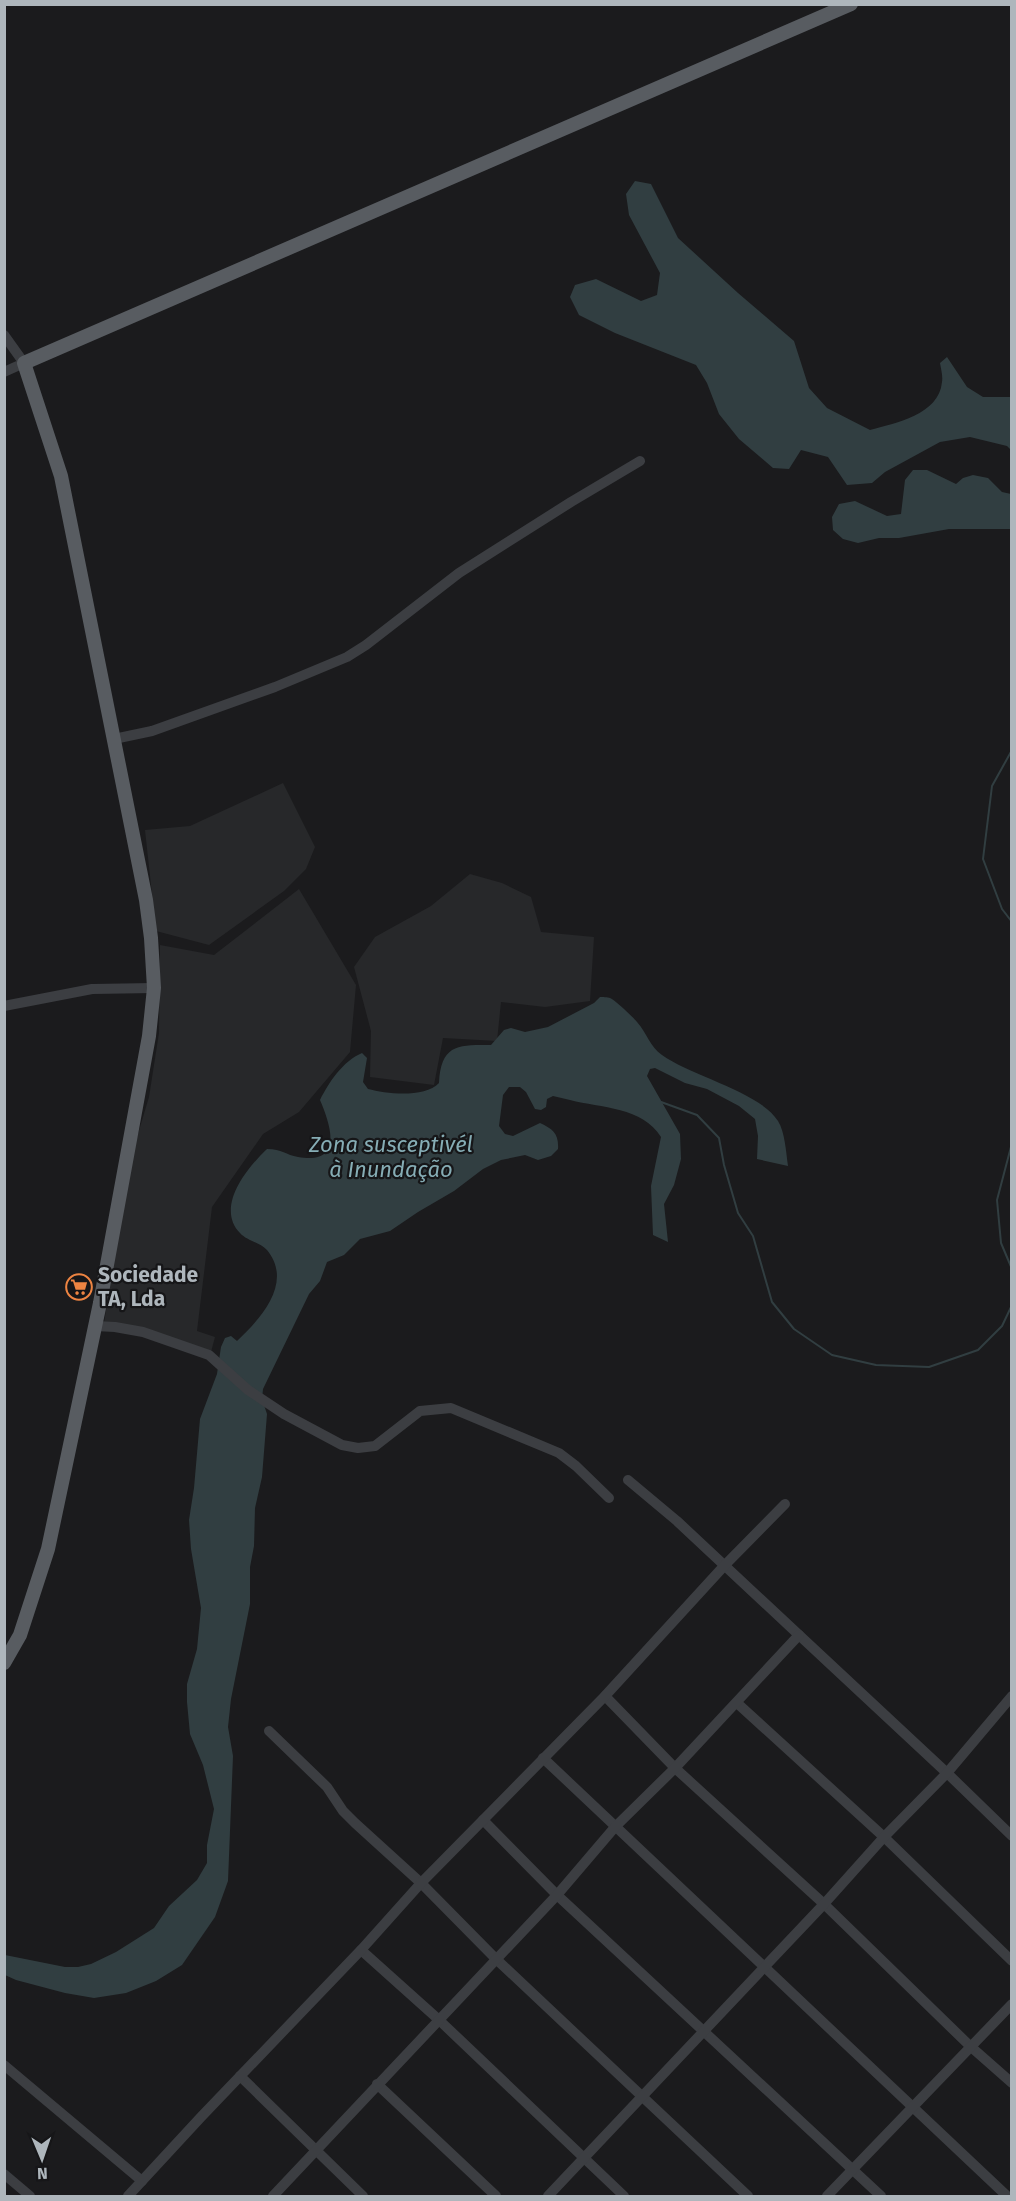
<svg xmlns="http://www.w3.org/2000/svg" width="1016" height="2201" viewBox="0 0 1016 2201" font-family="'Fira Sans',sans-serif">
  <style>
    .built { fill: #27282a }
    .water { fill: #313e41 }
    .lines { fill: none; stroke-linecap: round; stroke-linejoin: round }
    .stream { stroke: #313e41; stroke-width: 2 }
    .minor { stroke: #3c3e42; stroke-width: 10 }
    .major { stroke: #585c61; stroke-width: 14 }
    .labels { text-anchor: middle; stroke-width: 4.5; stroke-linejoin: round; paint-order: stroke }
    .poi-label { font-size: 21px; font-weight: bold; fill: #aeb6bc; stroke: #161618; text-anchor: start }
    .water-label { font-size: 22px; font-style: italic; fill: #86adb5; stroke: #161618 }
  </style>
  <rect width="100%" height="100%" fill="#1b1b1d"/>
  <g class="built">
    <polygon points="283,783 315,847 306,869 284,891 209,945 156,931 145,830 190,826"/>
    <polygon points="470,874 502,883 531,897 541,932 594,937 590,1001 545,1007 501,1002 497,1041 443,1038 434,1085 370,1077 371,1031 354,967 375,937 431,906"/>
    <polygon points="299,889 356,985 350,1052 299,1112 263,1134 212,1207 197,1331 215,1337 211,1352 104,1323 129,1164 149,1097 159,1033 160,945 214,955"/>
  </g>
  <g class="water">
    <path d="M 635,181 L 651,184 L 678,238 L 738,293 L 794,341 L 809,388 L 827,408 L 870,430 C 895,423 939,415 942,382 C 943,376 941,369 940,363 L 947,357 L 967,387 L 983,397 L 1011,397 L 1011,450 L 1007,446 L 970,437 L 940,442 L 885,472 L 872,483 L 847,485 L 828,457 L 801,450 L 789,469 L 773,468 L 739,439 L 719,414 L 707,383 L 696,365 L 615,333 L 579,315 L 570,297 L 575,285 L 596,279 L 641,301 L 657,295 L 660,273 L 629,215 L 626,194 Z"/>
    <polygon points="913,470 927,470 956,484 963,478 973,475 988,478 1002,492 1011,494 1011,529 949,529 899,538 879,538 858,543 843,539 833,530 832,517 839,504 855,501 887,516 901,514 905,480"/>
    <path d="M 600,997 C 602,997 608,997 610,998 C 615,1000 633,1017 637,1022 C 647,1033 650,1047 662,1055 C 691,1076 760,1092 778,1121 C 785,1132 786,1152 788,1166 L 757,1159 L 758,1136 L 755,1119 L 739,1106 L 707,1089 L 685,1083 L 655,1068 L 650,1069 L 647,1076 L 680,1134 L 681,1159 L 674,1185 L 664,1204 L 668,1242 L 653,1235 L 651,1186 L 661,1137 C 643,1107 601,1108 570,1100 L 553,1096 L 547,1099 L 546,1107 L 541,1110 L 535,1109 L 526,1092 L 520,1087 L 509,1087 L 503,1095 L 499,1126 L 505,1134 L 513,1136 L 540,1123 C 553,1129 559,1134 558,1149 L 551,1156 L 538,1160 L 525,1155 L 501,1160 L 483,1169 L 454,1191 L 418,1212 L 390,1231 L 360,1239 L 344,1255 L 327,1262 L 320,1281 L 309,1294 L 263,1389 L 262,1399 L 267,1414 L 262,1477 L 255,1508 L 254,1546 L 250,1567 L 250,1604 L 231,1699 L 228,1727 L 233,1756 L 228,1881 L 215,1917 L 182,1965 L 156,1981 L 126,1993 L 94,1998 L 65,1993 L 16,1980 L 5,1975 L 5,1955 L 65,1967 L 78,1967 L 91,1964 L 116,1952 L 154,1928 L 169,1906 L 197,1880 L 207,1863 L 207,1845 L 214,1809 L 203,1765 L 190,1734 L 187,1702 L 187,1684 L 197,1649 L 201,1608 L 191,1549 L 189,1520 L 194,1488 L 200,1419 L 217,1374 L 221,1347 L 225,1338 L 231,1336 L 237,1341 C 260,1319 294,1283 267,1250 C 260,1242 247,1241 240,1233 C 215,1207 247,1168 267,1149 C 282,1149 286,1155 298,1157 C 344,1165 331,1126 320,1100 C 329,1082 343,1061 362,1053 L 367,1058 L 363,1082 L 368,1089 C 387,1094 425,1098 439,1083 C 441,1044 458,1045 491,1045 L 504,1030 L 511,1028 L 525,1032 L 548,1027 L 594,1003 Z"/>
  </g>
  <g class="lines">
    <g class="stream">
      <polyline points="1012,750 992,786 983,859 1002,909 1012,922"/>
      <polyline points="661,1102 697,1115 719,1138 724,1165 738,1213 753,1236 772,1302 794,1329 832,1355 876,1365 929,1367 978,1350 1002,1326 1012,1305"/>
      <polyline points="1012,1143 997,1200 1001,1243 1012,1269"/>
    </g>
    <g class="minor">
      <polyline points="4,335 24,363 4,372"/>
      <polyline points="114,739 152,731 275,687 347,657 366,645 459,573 571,502 640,461"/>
      <polyline points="4,1006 92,989 154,988"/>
      <polyline points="95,1326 115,1327 143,1332 209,1355 248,1390 284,1414 342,1445 358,1448 375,1446 420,1411 451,1408 559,1453 576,1466 609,1498"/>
      <polyline points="628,1480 677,1521 799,1635 947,1773 1012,1836"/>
      <polyline points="605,1696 675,1768 824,1904 970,2046 1012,2083"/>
      <polyline points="737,1703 884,1837 1012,1961"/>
      <polyline points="269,1731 327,1787 343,1811 355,1823 421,1883 495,1958 748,2196"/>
      <polyline points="543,1758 1007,2196"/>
      <polyline points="483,1820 557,1895 881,2196"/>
      <polyline points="361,1950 438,2019 624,2196"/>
      <polyline points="4,2065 142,2181"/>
      <polyline points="240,2076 363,2196"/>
      <polyline points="377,2084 496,2196"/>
      <polyline points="4,2174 30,2196"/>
      <polyline points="128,2196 201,2117 361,1950 421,1883 605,1696 724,1566 785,1504"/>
      <polyline points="273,2196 557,1895 615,1827 675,1768 799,1635"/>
      <polyline points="548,2196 824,1904 884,1837 947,1773 1012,1696"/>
      <polyline points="827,2196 1012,2004"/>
    </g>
    <polyline class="major" points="4,1663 20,1635 48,1549 100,1303 149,1036 154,988 151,938 146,900 61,476 24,363 851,4"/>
  </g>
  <defs>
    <g id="supermarket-ring" transform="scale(1.35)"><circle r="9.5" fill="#161618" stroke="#ed8442" stroke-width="1.5"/><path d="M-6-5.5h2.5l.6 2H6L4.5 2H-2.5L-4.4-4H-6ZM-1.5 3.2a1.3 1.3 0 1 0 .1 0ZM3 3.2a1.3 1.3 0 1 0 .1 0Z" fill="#ed8442"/></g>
  </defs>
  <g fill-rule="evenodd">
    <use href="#supermarket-ring" x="79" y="1287"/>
  </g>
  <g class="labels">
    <g class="poi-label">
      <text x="98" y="1282">Sociedade<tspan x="98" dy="24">TA, Lda</tspan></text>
    </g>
    <g class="water-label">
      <text x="391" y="1152">Zona susceptivél<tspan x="391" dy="25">à Inundação</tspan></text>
    </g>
  </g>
  <rect width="1016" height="2201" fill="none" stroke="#aeb6bc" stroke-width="12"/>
  <g transform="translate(42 2159) rotate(178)" stroke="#161618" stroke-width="4.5" paint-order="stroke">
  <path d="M0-4.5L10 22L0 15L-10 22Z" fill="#aeb6bc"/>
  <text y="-9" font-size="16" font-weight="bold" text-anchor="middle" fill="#aeb6bc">N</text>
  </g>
</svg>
